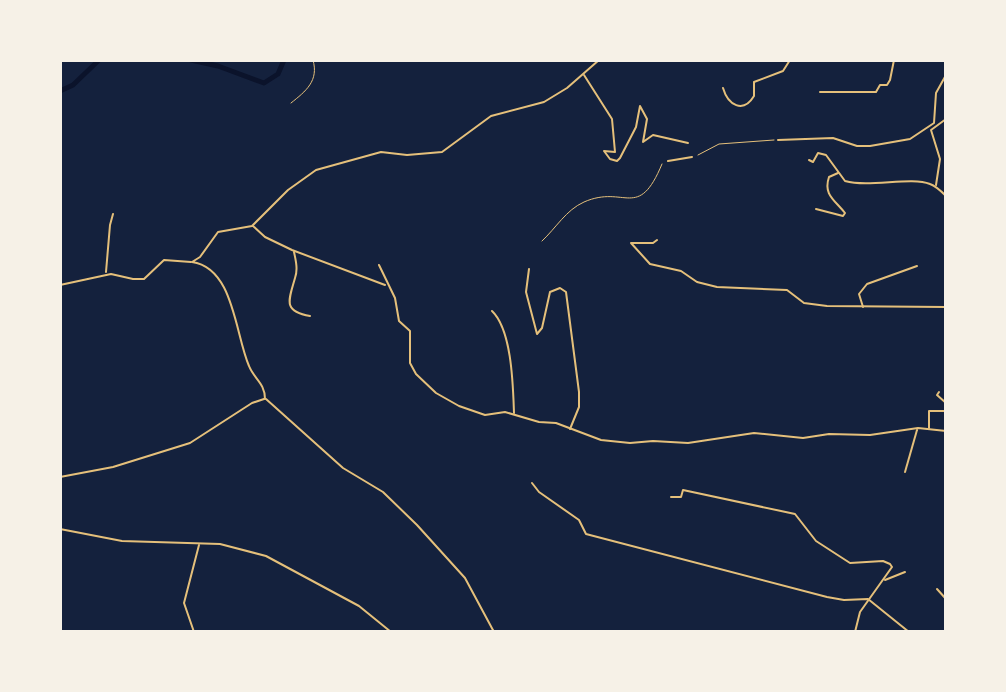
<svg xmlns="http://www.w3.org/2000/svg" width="1006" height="692" viewBox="0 0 1006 692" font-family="Figtree,sans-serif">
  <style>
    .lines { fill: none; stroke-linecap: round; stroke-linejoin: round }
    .river { stroke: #0b132b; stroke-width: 5 }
    .path { stroke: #e5c07b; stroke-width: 1 }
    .minor { stroke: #e5c07b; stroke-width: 2 }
  </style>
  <rect width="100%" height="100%" fill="#14213d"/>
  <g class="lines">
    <g class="river">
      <polyline points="191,60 218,66 264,83 278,74 284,60"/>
      <polyline points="60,91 73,85 99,60"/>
    </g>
    <g class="path">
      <path d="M 291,103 C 306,91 319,81 313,60"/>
      <polyline points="698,155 719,144 774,140"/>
      <path d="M 542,241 C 556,228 566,210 584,202 C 625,184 638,222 662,164"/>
    </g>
    <g class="minor">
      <polyline points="584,75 612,119 615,152 604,151 610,159 617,161 620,158 636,127 640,106 647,119 643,142 653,135 688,143"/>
      <path d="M 723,88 C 728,105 743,114 754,96 L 754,82 L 783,71 L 790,60"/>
      <polyline points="820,92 876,92 880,85 887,85 890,80 894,60"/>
      <polyline points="778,140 833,138 857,146 870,146 910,139 934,123 936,93 946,75"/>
      <path d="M 809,160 L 813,162 L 818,153 L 826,155 L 845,181 C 870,188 911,176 930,184 C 936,186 941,191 946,196"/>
      <polyline points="668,161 692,157"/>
      <polyline points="936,185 940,159 931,130 946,119"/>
      <path d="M 816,209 L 843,216 L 845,213 C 835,200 823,195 829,177 L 838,173"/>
      <polyline points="253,226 265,237 292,250 385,285"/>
      <polyline points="657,240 653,243 631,243 650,264 681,271 697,282 717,287 787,290 804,303 827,306 946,307"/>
      <path d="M 294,252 C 296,261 298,270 295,278 C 289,300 282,311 310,316"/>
      <polyline points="379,265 395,298 399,321 410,331 410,363 416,374 436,393 459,406 485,415 505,412 539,422 556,423 601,440 630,443 653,441 688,443 754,433 803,438 829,434 870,435 918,428 946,431"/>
      <polyline points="529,269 526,292 537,334 542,328 550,292 560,288 566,292 579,392 579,407 570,429"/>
      <polyline points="106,272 110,225 113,214"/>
      <polyline points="60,285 111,274 133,279 144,279 164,260 191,262"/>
      <polyline points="863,307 859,294 867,284 917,266"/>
      <path d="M 492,311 C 512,330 513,386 514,413"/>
      <polyline points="939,392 937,395 946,403"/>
      <path d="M 265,399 C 265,383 254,379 249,366 C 235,334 234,268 192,262 L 200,257 L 218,232 L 252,226 L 288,190 L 316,170 L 381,152 L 407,155 L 442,152 L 491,116 L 544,102 L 567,88 L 599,60"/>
      <polyline points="266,399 343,468 383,492 417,525 465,578 494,632"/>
      <polyline points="929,428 929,411 946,411"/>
      <polyline points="905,472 917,430"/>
      <polyline points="60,477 113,467 190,443 252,403 264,399"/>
      <polyline points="532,483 539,492 579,520 586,534 827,597 844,600 868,599 909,632"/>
      <polyline points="671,497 681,497 683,490 795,514 816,541 850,563 883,561 890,564 892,567 860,612 855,632"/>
      <polyline points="60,529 122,541 220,544 266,556 359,606 391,632"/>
      <polyline points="885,580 905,572"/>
      <polyline points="937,589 946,599"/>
      <polyline points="194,632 184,603 199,545"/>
    </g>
  </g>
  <rect width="1006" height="692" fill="none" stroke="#f6f1e7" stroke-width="124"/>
</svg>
